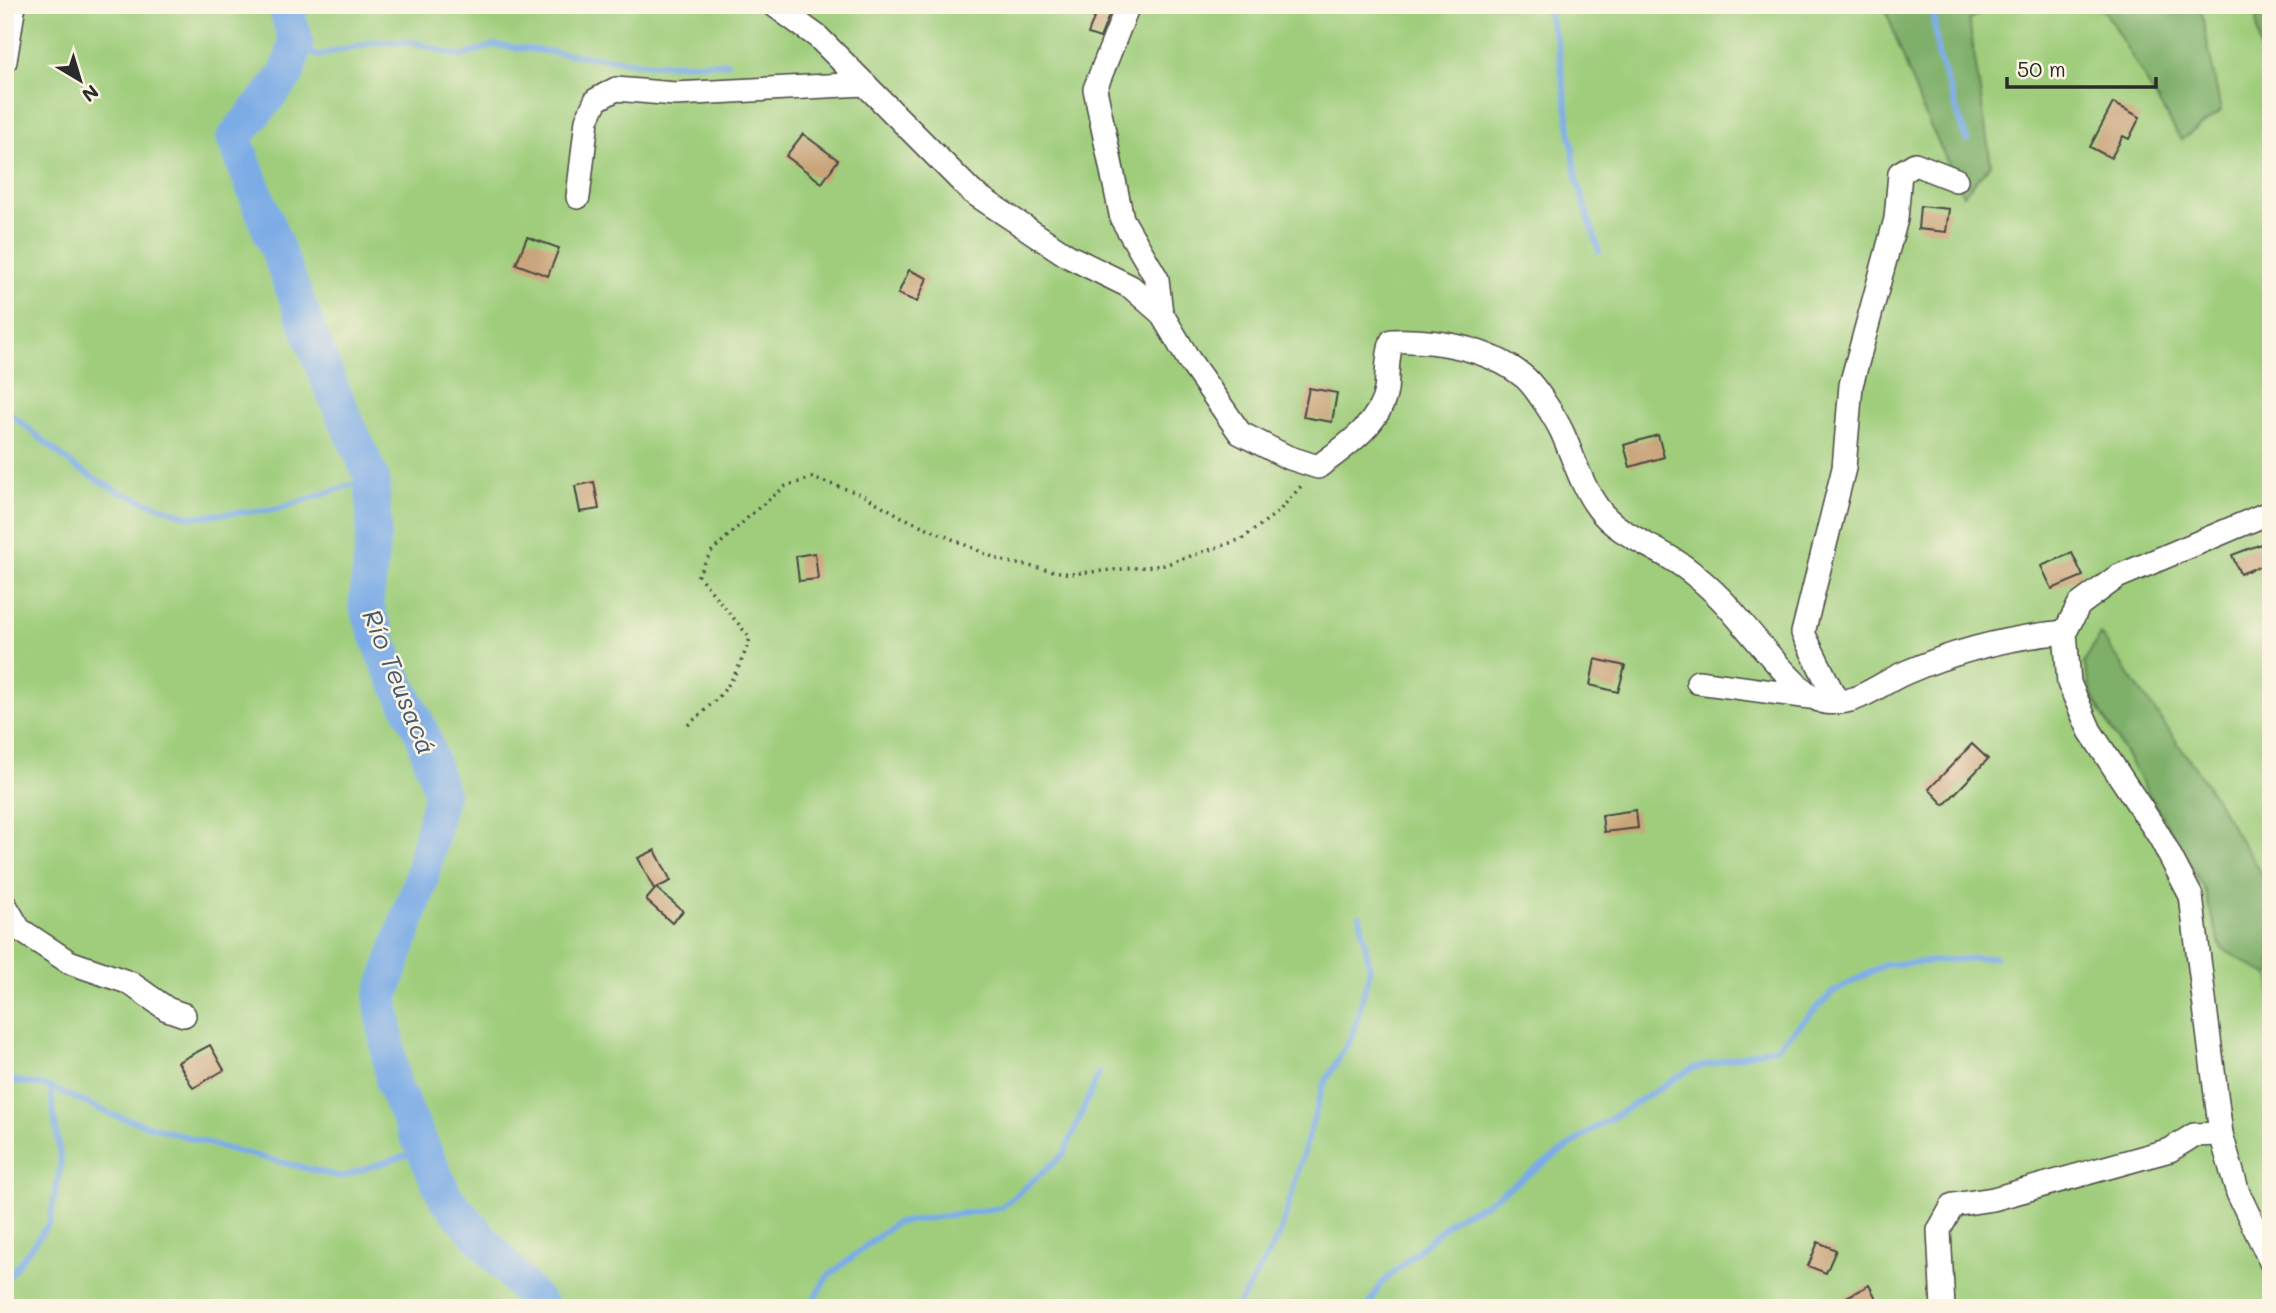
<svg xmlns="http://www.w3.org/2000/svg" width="2276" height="1313" viewBox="0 0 2276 1313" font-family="Mali,sans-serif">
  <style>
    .green { fill: #9fcd7b; stroke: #657c53; stroke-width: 2 }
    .forest { fill: #7fb06b; stroke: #556e4b; stroke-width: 2 }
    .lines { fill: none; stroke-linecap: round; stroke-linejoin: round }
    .stream { stroke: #7bace6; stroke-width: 6 }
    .river { stroke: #7bace6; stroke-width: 35 }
    .building { fill: #c9a379 }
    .minor-casing { stroke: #494642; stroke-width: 26 }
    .path { stroke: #494642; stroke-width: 3.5; stroke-dasharray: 2 5; stroke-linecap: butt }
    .minor { stroke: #fff; stroke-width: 23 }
    .labels { text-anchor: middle; stroke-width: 5; stroke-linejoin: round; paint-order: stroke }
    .water-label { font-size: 26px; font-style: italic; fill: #47586c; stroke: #fcf5e5 }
  </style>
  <rect width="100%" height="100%" fill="#fcf5e5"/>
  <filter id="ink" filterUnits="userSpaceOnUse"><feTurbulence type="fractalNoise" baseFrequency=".0143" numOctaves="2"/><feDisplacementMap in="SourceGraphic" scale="14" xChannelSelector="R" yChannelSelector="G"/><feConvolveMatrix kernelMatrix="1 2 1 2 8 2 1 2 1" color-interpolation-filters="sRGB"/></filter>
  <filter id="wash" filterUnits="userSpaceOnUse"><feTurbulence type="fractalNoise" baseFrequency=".00686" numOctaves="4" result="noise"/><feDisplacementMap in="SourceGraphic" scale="28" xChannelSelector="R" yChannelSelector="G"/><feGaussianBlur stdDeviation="1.57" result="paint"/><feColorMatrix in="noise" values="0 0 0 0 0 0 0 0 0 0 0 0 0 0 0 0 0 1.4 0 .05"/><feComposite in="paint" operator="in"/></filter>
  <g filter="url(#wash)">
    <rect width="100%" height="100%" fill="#f4dfc1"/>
    <rect class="green" x="5" y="5" width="2266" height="1303"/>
    <g class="forest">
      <polygon points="1884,5 1991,5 1969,20 1991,164 1963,195 1921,106"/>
      <polygon points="2093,5 2200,5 2221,111 2181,140 2106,13"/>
      <polygon points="2261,5 2271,5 2271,132 2256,18"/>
      <polygon points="2100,634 2199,773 2266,881 2271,908 2271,977 2221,948 2204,889 2093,698 2084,663"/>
    </g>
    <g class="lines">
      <g class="stream">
        <polyline points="1545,5 1558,46 1577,180 1599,251"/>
        <polyline points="1932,5 1938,55 1967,140"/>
        <polyline points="296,42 317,56 373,42 413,42 461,57 494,45 651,64 727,63"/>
        <polyline points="5,409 75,467 119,492 190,517 278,509 372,478"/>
        <polyline points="5,1079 50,1087 113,1115 224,1148 341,1177 421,1150"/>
        <polyline points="5,1282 50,1222 61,1162 50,1087"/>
        <polyline points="809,1308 827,1277 895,1223 1001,1208 1064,1154 1099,1073"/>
        <polyline points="1237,1308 1280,1234 1323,1086 1353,1034 1370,969 1360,916"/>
        <polyline points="1368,1308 1379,1286 1454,1218 1487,1203 1592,1130 1691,1069 1777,1047 1832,993 1884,965 1995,957"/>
      </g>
      <polyline class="river" points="285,5 296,42 287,74 234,138 330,385 372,478 374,529 366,605 387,662 422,733 441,793 420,883 381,998 393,1084 446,1198 542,1308"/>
    </g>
    <g id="blocks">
      <g class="building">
        <polygon points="1099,5 1113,5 1100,38 1088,34"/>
        <polygon points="2113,103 2140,117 2129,139 2123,136 2111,158 2090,147"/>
        <polygon points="803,134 838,160 822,183 786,156"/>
        <polygon points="1920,206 1949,209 1946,232 1918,229"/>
        <polygon points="527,237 559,248 548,276 516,264"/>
        <polygon points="909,270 927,278 917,302 898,294"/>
        <polygon points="1309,388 1337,393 1332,422 1303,417"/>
        <polygon points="1658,435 1664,457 1630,467 1624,445"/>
        <polygon points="594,482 599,509 580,512 575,486"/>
        <polygon points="2264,543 2271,562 2240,574 2232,555"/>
        <polygon points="815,553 818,579 799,581 796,556"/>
        <polygon points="2072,553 2083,576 2052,589 2041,566"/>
        <polygon points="1595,659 1625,666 1618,692 1590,685"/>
        <polygon points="1972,744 1988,759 1944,805 1929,789"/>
        <polygon points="1636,810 1638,828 1604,832 1602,815"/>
        <polygon points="655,850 671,881 654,889 638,858"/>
        <polygon points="656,888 683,911 672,923 646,900"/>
        <polygon points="210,1045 224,1070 193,1088 178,1062"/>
        <polygon points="1818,1242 1836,1250 1826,1273 1808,1266"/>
        <polygon points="1869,1285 1881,1308 1826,1308"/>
      </g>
    </g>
  </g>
  <g filter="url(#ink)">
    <use href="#blocks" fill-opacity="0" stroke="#494642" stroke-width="2"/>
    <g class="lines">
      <g class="minor-casing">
        <g id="minor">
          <path d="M 774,5 L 818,37 L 972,192 L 1068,256 L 1131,287 L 1161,313 L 1189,360 L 1240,433 L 1287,457 L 1318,467 C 1343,448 1381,424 1386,390 C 1388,373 1386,358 1392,341 C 1435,339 1488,348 1523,376 C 1534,384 1556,419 1562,432 C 1574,458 1581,485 1598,508 C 1615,532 1648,544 1672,559 C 1689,569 1707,585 1721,599 C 1743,621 1799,699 1825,702 C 1858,706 1878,684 1907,672 C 1956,651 2012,637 2065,632"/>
          <polyline points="1128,5 1095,89 1122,219 1157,279 1161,313"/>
          <polyline points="5,61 14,5"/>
          <polyline points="578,197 587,120 596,100 616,89 675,94 865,84"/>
          <polyline points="2271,512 2117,577 2079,605 2065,632 2069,683 2090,731 2160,837 2191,896 2221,1134 2238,1193 2271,1262"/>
          <polyline points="1698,682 1810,697"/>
          <polyline points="1837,702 1803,633 1844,468 1851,385 1896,219 1900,173 1915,164 1956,180"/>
          <polyline points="5,905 19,929 69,962 130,983 167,1009 184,1015"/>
          <polyline points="1943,1308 1939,1230 1953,1205 1993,1199 2170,1150 2194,1135 2221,1134"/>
        </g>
      </g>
      <path class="path" d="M 688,725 C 723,695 735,683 750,638 L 698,575 L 711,552 L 756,510 L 786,486 L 812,478 L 861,494 L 902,517 L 1002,561 L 1070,574 L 1164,565 L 1242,539 L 1279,511 L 1303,484"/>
      <use href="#minor" class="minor"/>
    </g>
  </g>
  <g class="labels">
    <g class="water-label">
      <text transform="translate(399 682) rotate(68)" y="9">Río Teusacá</text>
    </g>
  </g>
  <rect width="2276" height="1313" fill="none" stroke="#fcf5e5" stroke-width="28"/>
  <g transform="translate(80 80) rotate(142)" stroke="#fcf5e5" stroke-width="5" paint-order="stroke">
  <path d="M0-5L12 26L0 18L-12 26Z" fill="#2b2b2b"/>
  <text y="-10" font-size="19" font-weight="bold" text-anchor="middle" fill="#2b2b2b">N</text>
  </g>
  <path d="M2007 77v10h149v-10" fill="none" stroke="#2b2b2b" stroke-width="3.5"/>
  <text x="2017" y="77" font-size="21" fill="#2b2b2b" stroke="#fcf5e5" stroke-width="5" paint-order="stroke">50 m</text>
</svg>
